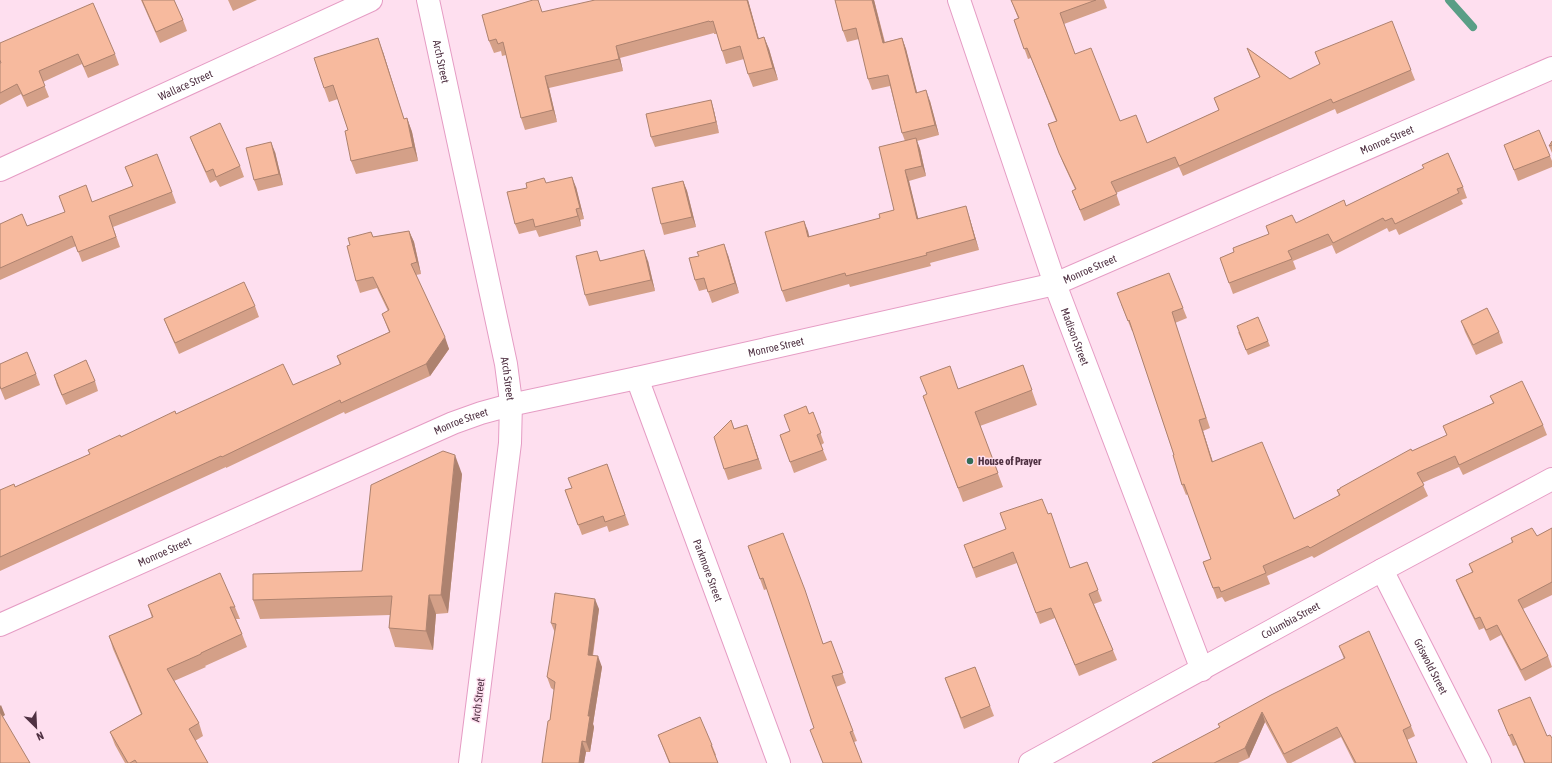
<svg xmlns="http://www.w3.org/2000/svg" width="1552" height="763" viewBox="0 0 1552 763" font-family="'Asap Condensed',sans-serif">
  <style>
    .lines { fill: none; stroke-linecap: round; stroke-linejoin: round }
    .stream { stroke: #5a9e86; stroke-width: 8 }
    .minor-casing { stroke: #e59cc4; stroke-width: 24 }
    .tertiary-casing { stroke: #e59cc4; stroke-width: 24 }
    .secondary-casing { stroke: #e59cc4; stroke-width: 24 }
    .minor { stroke: #fff; stroke-width: 22 }
    .tertiary { stroke: #fff; stroke-width: 22 }
    .secondary { stroke: #fff; stroke-width: 22 }
    .wall { fill: #d4a088 }
    .shaded-wall { fill: #ad826f }
    .building { fill: #f7ba9e; stroke: #ad826f }
    .poi-dot { fill: #336d57; stroke: #fedfef; stroke-width: 1.5 }
    .labels { text-anchor: middle; stroke-width: 3; stroke-linejoin: round; paint-order: stroke }
    .street-label { font-size: 11px; fill: #4f3142; stroke: #fedfef }
    .poi-label { font-size: 11px; font-weight: bold; fill: #4f3142; stroke: #fedfef; text-anchor: start }
  </style>
  <rect width="100%" height="100%" fill="#fedfef"/>
  <g class="lines">
    <polyline class="stream" points="1449,0 1473,27"/>
    <g class="minor-casing">
      <g id="minor">
        <path id="s1" d="M 959,0 L 1055,284 L 1202,670"/>
        <path id="s2" d="M 0,170 L 371,0"/>
        <path id="s3" d="M 637,378 L 779,763"/>
        <path id="s4" d="M 1382,570 L 1480,763"/>
        <path id="s5" d="M 1030,763 L 1382,570 L 1552,479"/>
      </g>
    </g>
    <g class="tertiary-casing">
      <g id="tertiary">
        <path id="s6" d="M 0,625 L 453,423 L 481,413 L 510,405 L 637,378 L 1055,284 L 1552,68"/>
      </g>
    </g>
    <g class="secondary-casing">
      <g id="secondary">
        <path id="s7" d="M 428,0 L 506,364 L 511,402 L 510,443 L 470,763"/>
      </g>
    </g>
    <use href="#minor" class="minor"/>
    <use href="#tertiary" class="tertiary"/>
    <use href="#secondary" class="secondary"/>
  </g>
  <g class="wall">
    <polygon points="141,0 174,0 183,20 187,31 160,43"/>
    <polygon points="228,0 257,0 233,11"/>
    <polygon points="748,0 759,39 764,37 769,49 778,80 753,87 748,74 744,59 726,64 722,51 717,34 714,34 714,33 620,58 623,71 549,88 557,122 525,130 521,118 506,55 502,56 501,51 494,53 489,41 543,12"/>
    <polygon points="835,0 874,0 885,42 902,38 906,49 917,93 930,101 939,135 917,141 920,149 926,176 909,181 918,219 969,216 979,250 930,263 931,266 850,287 849,284 786,302 782,291 804,221 809,237 880,218 894,210 905,141 902,133 890,86 872,90 868,79 859,39 847,42 843,31"/>
    <polygon points="1011,0 1104,0 1107,8 1064,24 1075,54 1120,121 1147,143 1219,110 1214,98 1260,78 1251,59 1247,48 1290,79 1320,65 1315,52 1411,70 1415,80 1337,114 1335,109 1183,176 1179,167 1116,193 1120,205 1084,221 1072,191 1075,189 1063,163 1048,124 1056,121 1031,58 1028,59 1014,20 1018,18"/>
    <polygon points="0,43 115,54 119,65 88,78 82,64 43,82 49,97 27,107 21,94 0,105 0,63 1,63 0,62"/>
    <polygon points="383,52 404,119 407,118 412,132 418,161 356,174 351,161 348,130 338,99 329,102 324,88"/>
    <polygon points="711,100 714,111 719,133 655,147 651,137"/>
    <polygon points="190,137 240,166 244,177 220,187 216,180 210,183 194,147"/>
    <polygon points="1552,141 1552,153 1549,146"/>
    <polygon points="1504,145 1550,156 1552,161 1552,167 1518,181"/>
    <polygon points="275,152 283,185 258,191 254,180"/>
    <polygon points="125,167 172,192 176,203 113,227 120,247 82,262 76,246 0,280 0,224 27,226 65,212 59,196 92,202 133,186"/>
    <polygon points="683,181 687,191 696,227 664,235 661,224"/>
    <polygon points="546,183 576,187 584,219 580,220 581,226 539,237 536,230 519,234 515,224"/>
    <polygon points="1463,187 1467,198 1461,200 1463,204 1399,235 1396,229 1389,232 1387,228 1336,254 1332,245 1293,261 1296,269 1233,294 1220,258 1234,252 1269,235 1266,226 1296,223 1346,206"/>
    <polygon points="409,231 414,242 421,274 416,275 449,349 430,376 345,414 344,412 226,468 226,467 0,571 0,490 15,487 90,454 88,450 176,414 293,385 340,365 337,356 389,332 382,314 388,311 377,288 360,293 356,281 350,245 371,232 373,237"/>
    <polygon points="597,251 600,260 648,261 655,291 589,306 585,295"/>
    <polygon points="728,255 739,293 712,303 707,289 699,291 695,280"/>
    <polygon points="1121,304 1183,308 1187,318 1175,323 1210,428 1203,431 1213,462 1294,519 1339,496 1337,490 1412,451 1447,436 1443,426 1493,403 1490,396 1543,425 1547,435 1463,475 1459,467 1422,483 1428,496 1314,558 1312,556 1267,576 1270,584 1225,602 1222,597 1217,599 1203,562 1211,559 1188,494 1186,495 1182,485 1174,455 1133,331 1132,331"/>
    <polygon points="255,306 259,317 179,354 168,329 164,319"/>
    <polygon points="1461,321 1499,332 1503,343 1476,355 1465,332"/>
    <polygon points="1238,332 1268,341 1270,346 1248,355"/>
    <polygon points="0,364 36,374 40,385 5,400 0,388"/>
    <polygon points="1023,365 1037,405 980,426 1003,487 963,502 923,396 958,389"/>
    <polygon points="54,375 95,381 98,391 66,405 57,385"/>
    <polygon points="813,412 824,443 821,445 827,460 794,473 780,435 790,431 809,414"/>
    <polygon points="731,420 734,429 747,425 762,469 728,480 724,469"/>
    <polygon points="607,464 629,525 609,532 607,526 582,535 565,490 572,488"/>
    <polygon points="462,474 448,613 436,614 433,650 395,647 389,628 390,615 260,619 253,600 362,571"/>
    <polygon points="1048,514 1070,568 1087,562 1102,601 1094,604 1117,660 1079,676 1055,618 1040,624 1017,563 976,578 964,545"/>
    <polygon points="1552,528 1552,595 1523,609 1548,656 1552,667 1525,681 1501,635 1490,641 1484,628 1479,630 1460,590 1456,580 1472,572 1469,564 1512,543 1511,538 1537,536"/>
    <polygon points="748,546 824,644 831,641 846,683 836,687 857,741 854,742 814,728 767,589 764,590"/>
    <polygon points="148,605 235,607 240,619 236,619 242,634 247,647 205,666 206,667 174,681 199,723 203,736 195,741 208,763 125,763 115,745 110,732 141,714 113,649 109,636 152,618"/>
    <polygon points="599,609 593,656 602,667 593,724 594,727 590,752 586,752 584,763 542,763 550,720 554,690 551,688 547,677 555,633 551,623"/>
    <polygon points="1339,646 1411,726 1415,736 1407,740 1417,763 1354,763 1341,737 1291,763 1287,763 1265,722 1249,758 1238,763 1152,763 1220,727 1218,724 1344,659"/>
    <polygon points="975,667 994,716 964,729 945,678"/>
    <polygon points="1498,710 1547,736 1552,763 1524,763 1516,745 1513,746"/>
    <polygon points="658,735 712,745 716,755 715,756 718,763 669,763"/>
  </g>
  <g class="shaded-wall">
    <polygon points="747,0 748,0 762,51 758,39"/>
    <polygon points="872,0 874,0 887,53 883,43"/>
    <polygon points="764,37 769,49 778,80 773,68"/>
    <polygon points="378,38 383,52 408,132 404,119"/>
    <polygon points="902,38 906,49 920,104 916,93"/>
    <polygon points="616,46 620,58 623,71 619,59"/>
    <polygon points="545,76 549,88 557,122 553,110"/>
    <polygon points="926,90 930,101 939,135 935,125"/>
    <polygon points="711,100 714,111 719,133 716,122"/>
    <polygon points="407,118 412,132 418,161 413,147"/>
    <polygon points="916,138 920,149 926,176 922,166"/>
    <polygon points="271,142 275,152 283,185 279,174"/>
    <polygon points="905,170 909,181 921,230 917,219"/>
    <polygon points="572,177 576,187 584,219 580,208"/>
    <polygon points="683,181 687,191 696,227 692,217"/>
    <polygon points="966,206 969,216 979,250 975,239"/>
    <polygon points="576,209 580,220 581,226 578,216"/>
    <polygon points="804,221 808,231 812,248 808,237"/>
    <polygon points="409,231 414,242 421,274 417,262"/>
    <polygon points="724,244 728,255 739,293 735,283"/>
    <polygon points="644,250 648,261 655,291 651,280"/>
    <polygon points="445,337 449,349 430,376 426,364"/>
    <polygon points="1199,420 1203,431 1216,473 1212,462"/>
    <polygon points="747,425 751,436 762,469 758,459"/>
    <polygon points="455,455 462,474 448,613 441,595"/>
    <polygon points="429,595 436,614 433,650 426,631"/>
    <polygon points="595,599 599,609 591,665 588,655"/>
    <polygon points="598,656 602,667 593,724 594,727 590,752 586,742 588,716"/>
    <polygon points="1,705 5,715 1,718 0,714 0,706"/>
    <polygon points="1262,712 1265,722 1249,758 1245,748"/>
    <polygon points="582,741 586,752 584,763 579,763"/>
  </g>
  <g class="building">
    <polygon points="142,0 174,0 183,20 156,32"/>
    <polygon points="533,0 538,0 542,12 595,0 747,0 758,39 764,37 773,68 748,74 740,46 722,51 713,21 710,22 709,21 616,46 619,59 545,76 553,110 521,118 503,42 498,44 496,39 489,41 482,15"/>
    <polygon points="835,0 872,0 883,43 902,38 916,93 926,90 935,125 902,133 888,75 868,79 856,28 843,31"/>
    <polygon points="1011,0 1096,0 1060,13 1075,54 1091,48 1120,121 1136,115 1147,143 1219,110 1214,98 1260,77 1247,48 1290,79 1320,64 1315,52 1392,21 1411,70 1333,103 1331,99 1179,166 1175,157 1111,182 1117,194 1080,210 1072,191 1076,189 1059,153 1048,124 1057,121 1027,48 1024,49 1014,20 1019,18"/>
    <polygon points="93,3 115,54 84,67 78,54 39,71 45,86 23,96 17,84 0,93 0,63 1,63 0,60 0,43"/>
    <polygon points="378,38 404,119 407,118 413,147 351,161 345,131 348,130 333,85 324,88 314,58"/>
    <polygon points="711,100 716,122 651,137 646,114"/>
    <polygon points="220,123 240,166 216,177 213,169 206,172 190,137"/>
    <polygon points="1539,130 1550,156 1514,170 1504,145"/>
    <polygon points="916,138 922,166 905,170 917,219 966,206 975,239 926,253 927,255 846,276 845,273 782,291 765,232 804,221 808,237 880,218 879,214 894,210 879,147"/>
    <polygon points="1552,141 1552,145 1549,146"/>
    <polygon points="271,142 279,174 254,180 246,148"/>
    <polygon points="1448,153 1463,187 1457,189 1459,193 1395,224 1392,218 1385,221 1383,218 1333,243 1328,234 1288,251 1292,259 1229,283 1220,258 1234,252 1233,248 1269,234 1266,226 1292,215 1296,223 1344,200 1346,206 1424,168 1422,165"/>
    <polygon points="157,154 172,192 109,216 116,237 78,252 72,236 0,268 0,224 22,214 27,226 65,212 59,196 86,185 92,202 133,186 125,167"/>
    <polygon points="572,177 580,208 576,209 578,216 535,227 533,219 515,224 507,192 527,188 526,183 544,178 546,183"/>
    <polygon points="683,181 692,217 661,224 652,188"/>
    <polygon points="409,231 417,262 411,264 445,337 426,364 341,403 340,400 222,457 221,456 0,557 0,490 14,484 15,487 90,454 88,450 120,435 121,437 175,411 176,414 283,364 293,385 341,364 337,356 390,332 382,314 389,310 373,277 356,281 347,246 350,245 348,238 371,232 373,237"/>
    <polygon points="724,244 735,283 708,292 704,278 695,280 689,258 699,256 697,252"/>
    <polygon points="644,250 651,280 585,295 576,256 597,251 600,261"/>
    <polygon points="1169,273 1183,308 1172,312 1206,418 1199,420 1212,462 1262,442 1294,519 1340,495 1337,490 1340,489 1340,488 1411,449 1412,451 1447,435 1443,426 1494,403 1490,396 1522,381 1543,425 1459,465 1455,456 1417,473 1424,485 1310,548 1308,546 1263,566 1266,573 1221,592 1219,587 1213,588 1203,562 1211,559 1184,484 1182,485 1173,455 1174,455 1129,320 1128,321 1117,293"/>
    <polygon points="244,282 255,306 175,343 164,319"/>
    <polygon points="1487,308 1499,332 1473,345 1461,321"/>
    <polygon points="1258,317 1268,341 1246,350 1237,326"/>
    <polygon points="27,352 36,374 1,389 0,386 0,364"/>
    <polygon points="86,360 95,381 62,395 54,375"/>
    <polygon points="1023,365 1032,390 975,412 998,473 958,488 923,396 927,394 920,377 950,366 958,389"/>
    <polygon points="806,406 809,414 813,412 821,433 817,435 823,450 790,462 780,435 790,431 784,415"/>
    <polygon points="731,420 734,429 747,425 758,459 724,469 714,437"/>
    <polygon points="443,451 455,455 441,595 429,595 426,631 389,628 392,596 253,600 253,574 362,571 371,485"/>
    <polygon points="607,464 625,515 605,522 603,516 578,525 565,490 572,488 568,478"/>
    <polygon points="1042,499 1048,514 1051,513 1070,568 1087,562 1098,590 1089,594 1113,650 1075,665 1051,608 1036,613 1013,552 973,568 964,545 1006,529 1000,513"/>
    <polygon points="1532,528 1537,536 1552,528 1552,582 1518,600 1548,656 1521,670 1497,625 1486,630 1480,617 1475,619 1456,580 1473,572 1469,564 1513,542 1511,538"/>
    <polygon points="783,533 805,590 823,644 831,641 843,673 832,676 853,731 850,732 862,763 823,763 810,730 814,728 763,578 760,579 748,546"/>
    <polygon points="220,573 235,607 230,607 242,634 201,653 201,654 167,669 199,723 189,729 208,763 137,763 135,760 130,763 128,763 110,732 142,714 109,636 153,617 148,605"/>
    <polygon points="555,593 595,599 588,655 598,656 588,716 590,716 586,742 582,741 579,763 542,763 548,721 550,720 555,682 547,677 556,624 551,623"/>
    <polygon points="1369,631 1411,726 1403,730 1417,763 1356,763 1337,727 1284,754 1262,712 1245,748 1214,763 1152,763 1220,727 1218,724 1271,695 1345,658 1339,646"/>
    <polygon points="975,667 990,706 961,718 945,678"/>
    <polygon points="1530,697 1547,736 1550,735 1552,738 1552,763 1525,763 1512,734 1509,736 1498,710"/>
    <polygon points="0,712 30,763 0,763"/>
    <polygon points="700,717 712,745 711,745 718,763 670,763 658,735"/>
  </g>
  <circle class="poi-dot" cx="970" cy="461" r="4"/>
  <g class="labels">
    <g class="street-label">
      <text dy="4" stroke="none"><textPath href="#s7" startOffset="63">Arch Street</textPath></text>
      <text dy="4" stroke="none"><textPath href="#s2" startOffset="204">Wallace Street</textPath></text>
      <text dy="4" stroke="none"><textPath href="#s6" startOffset="1476">Monroe Street</textPath></text>
      <text dy="4" stroke="none"><textPath href="#s6" startOffset="1152">Monroe Street</textPath></text>
      <text dy="4" stroke="none"><textPath href="#s1" startOffset="356">Madison Street</textPath></text>
      <text dy="4" stroke="none"><textPath href="#s6" startOffset="828">Monroe Street</textPath></text>
      <text dy="4" stroke="none"><textPath href="#s7" startOffset="387">Arch Street</textPath></text>
      <text dy="4" stroke="none"><textPath href="#s6" startOffset="504">Monroe Street</textPath></text>
      <text dy="4" stroke="none"><textPath href="#s6" startOffset="180">Monroe Street</textPath></text>
      <text dy="4" stroke="none"><textPath href="#s3" startOffset="205">Parkmore Street</textPath></text>
      <text dy="4" stroke="none"><textPath href="#s5" startOffset="297">Columbia Street</textPath></text>
      <text dy="4" stroke="none"><textPath href="#s4" startOffset="108">Griswold Street</textPath></text>
      <text transform="translate(478 700) rotate(-83)" y="4">Arch Street</text>
    </g>
    <g class="poi-label">
      <text x="978" y="465">House of Prayer</text>
    </g>
  </g>
  <g transform="translate(36 727) rotate(156)" stroke="#fedfef" stroke-width="3" paint-order="stroke">
  <path d="M0-3L7 15L0 10L-7 15Z" fill="#4f3142"/>
  <text y="-6" font-size="11" font-weight="bold" text-anchor="middle" fill="#4f3142">N</text>
  </g>
</svg>
